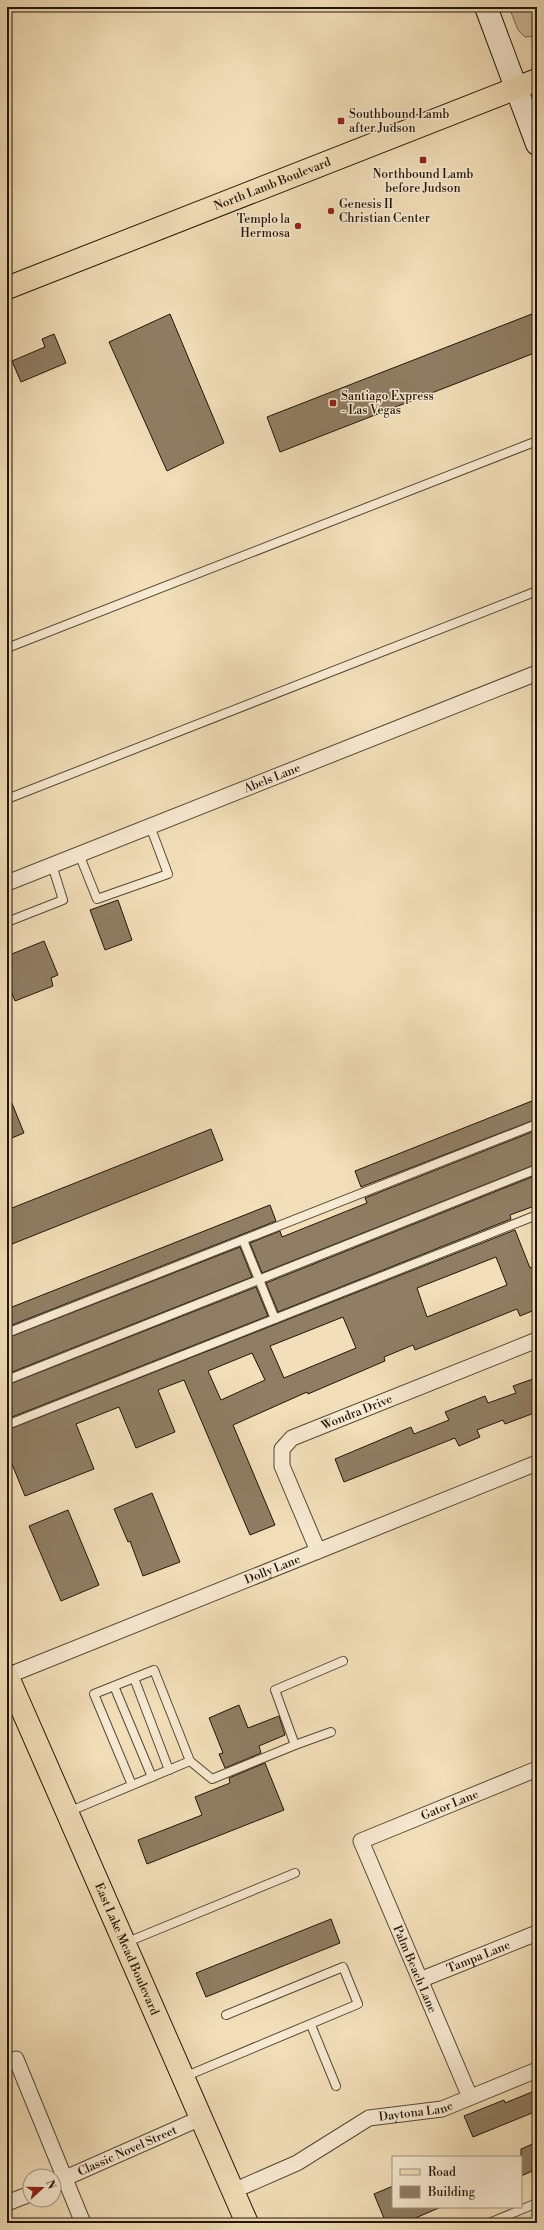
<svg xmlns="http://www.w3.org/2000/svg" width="544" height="2230" viewBox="0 0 544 2230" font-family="'Libre Bodoni',serif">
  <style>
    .green { fill: #cfbc9b; stroke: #796851 }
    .building { fill: #8f7e64; stroke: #231407; fill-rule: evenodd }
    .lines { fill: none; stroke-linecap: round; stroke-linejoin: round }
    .lane-casing { stroke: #574734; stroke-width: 10 }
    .street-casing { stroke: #574734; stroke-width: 17 }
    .secondary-casing { stroke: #231407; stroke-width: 24 }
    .primary-casing { stroke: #231407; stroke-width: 24 }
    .lane { stroke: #f7ead2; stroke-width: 8 }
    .street { stroke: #f7ead2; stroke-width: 15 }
    .secondary { stroke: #f7ead2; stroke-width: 22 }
    .primary { stroke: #f2dfb9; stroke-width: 22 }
    .poi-dot { fill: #8f2418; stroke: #f7ead2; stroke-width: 1.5 }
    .labels { text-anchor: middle; stroke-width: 3; stroke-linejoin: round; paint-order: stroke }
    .poi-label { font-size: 12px; fill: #231407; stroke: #f7ead2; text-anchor: start }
    .street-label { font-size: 12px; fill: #231407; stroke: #f7ead2 }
  </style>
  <rect width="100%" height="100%" fill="#f2dfb9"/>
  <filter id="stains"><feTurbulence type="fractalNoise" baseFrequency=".005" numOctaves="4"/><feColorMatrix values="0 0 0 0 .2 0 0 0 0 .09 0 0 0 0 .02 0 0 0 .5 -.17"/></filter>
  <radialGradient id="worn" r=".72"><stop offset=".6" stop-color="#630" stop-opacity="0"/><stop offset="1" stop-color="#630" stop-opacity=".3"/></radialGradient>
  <polygon class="green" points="509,7 537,7 537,36 525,37 518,30"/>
  <g class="building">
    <polygon points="537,312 537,352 280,452 267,417"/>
    <polygon points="170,314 224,443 167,471 109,342"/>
    <polygon points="54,334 66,363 21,382 12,361 45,347 42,339"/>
    <polygon points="118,900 132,940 105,950 90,910"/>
    <polygon points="44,941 58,975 51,978 53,986 15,1001 7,981 7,956"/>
    <polygon points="7,1091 24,1133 7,1140"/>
    <polygon points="537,1099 537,1119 361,1187 355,1171"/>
    <polygon points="211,1129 223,1160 7,1246 7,1210"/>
    <polygon points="537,1130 537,1164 262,1273 250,1243 280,1231 282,1237 367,1203 365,1198"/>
    <polygon points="537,1175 537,1205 510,1215 511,1219 278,1312 266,1283"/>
    <polygon points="270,1205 276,1221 7,1327 7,1309"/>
    <path d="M 515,1230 L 530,1268 L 537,1265 L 537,1309 L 520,1316 L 517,1309 L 415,1350 L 413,1345 L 384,1357 L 385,1361 L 308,1394 L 307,1392 L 233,1425 L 275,1525 L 250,1535 L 184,1380 L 158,1390 L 175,1432 L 136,1448 L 119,1407 L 76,1424 L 94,1469 L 25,1496 L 7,1452 L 7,1430 ZM 496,1257 L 507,1285 L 427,1317 L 417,1288 ZM 343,1317 L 356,1348 L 284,1378 L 270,1346 ZM 252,1353 L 265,1380 L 221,1400 L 208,1371 Z"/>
    <polygon points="240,1247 252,1277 7,1374 7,1338"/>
    <polygon points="256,1287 268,1316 7,1419 7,1385"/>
    <polygon points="533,1379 537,1388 537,1412 505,1424 503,1420 477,1430 480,1437 459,1446 455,1438 344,1482 335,1459 411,1427 414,1434 449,1420 445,1412 485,1396 488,1403 516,1393 513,1386"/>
    <polygon points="152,1493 180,1562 143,1576 130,1541 128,1542 114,1509"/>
    <polygon points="68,1510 99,1585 61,1601 29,1526"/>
    <polygon points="239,1705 248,1728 279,1716 285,1735 259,1746 261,1753 225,1768 219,1754 223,1753 209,1718"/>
    <polygon points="265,1763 284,1810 147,1864 138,1840 202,1815 195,1797 230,1783 229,1778"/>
    <polygon points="331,1919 340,1943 206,1997 196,1973"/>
    <polygon points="537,2090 537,2111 473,2137 464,2116 504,2100 505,2103"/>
    <polygon points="537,2142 537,2169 521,2176 521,2149"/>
    <polygon points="393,2186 393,2207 441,2207 404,2223 386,2223 374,2194"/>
  </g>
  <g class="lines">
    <g class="lane-casing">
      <g id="lane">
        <polyline points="7,648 537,441"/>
        <polyline points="7,799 537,591"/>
        <polyline points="79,854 97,899 168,874 150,826"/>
        <polyline points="7,922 63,900 52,865"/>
        <polyline points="243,1240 275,1319"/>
        <polyline points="7,1333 537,1124"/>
        <polyline points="7,1380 537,1169"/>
        <polyline points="7,1425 537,1215"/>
        <polyline points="134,1678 169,1770"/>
        <polyline points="114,1686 152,1777"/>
        <polyline points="295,1745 331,1732"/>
        <polyline points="190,1761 212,1779 295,1745 275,1690 343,1661"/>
        <polyline points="68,1812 190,1761 154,1670 94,1694 132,1785"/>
        <polyline points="125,1943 295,1873"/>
        <polyline points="311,2025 336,2086"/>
        <polyline points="184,2077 358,2004 343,1967 226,2015"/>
        <polyline points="489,2223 537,2203"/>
      </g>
    </g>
    <g class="street-casing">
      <g id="street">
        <path id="s1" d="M 7,883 L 537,673"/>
        <path id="s2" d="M 318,1551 L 282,1466 L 282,1449 L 292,1438 L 537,1340"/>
        <path id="s3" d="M 7,1676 L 537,1463"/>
        <path id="s4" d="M 420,1980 L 537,1933"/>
        <polyline points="16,2059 83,2223"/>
        <path id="s5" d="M 470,2097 L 361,1841 L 537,1769"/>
        <path id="s6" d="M 54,2183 L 201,2118"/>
        <path id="s7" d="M 233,2191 L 297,2163 L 369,2118 L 442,2109 L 537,2070"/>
        <polyline points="7,2203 30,2194"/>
      </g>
    </g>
    <g class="secondary-casing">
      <polyline id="secondary" points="486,7 537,144"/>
    </g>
    <g class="primary-casing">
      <g id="primary">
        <path id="s8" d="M 7,288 L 537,80"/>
        <path id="s9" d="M 7,1675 L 247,2223"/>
      </g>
    </g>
    <use href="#lane" class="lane"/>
    <use href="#street" class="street"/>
    <use href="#secondary" class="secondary"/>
    <use href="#primary" class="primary"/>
  </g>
  <g class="poi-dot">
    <rect x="337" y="117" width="8" height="8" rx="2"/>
    <rect x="419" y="156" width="8" height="8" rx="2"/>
    <circle cx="331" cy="211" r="4"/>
    <circle cx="298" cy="226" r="4"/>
    <rect x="329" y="399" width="8" height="8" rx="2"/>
  </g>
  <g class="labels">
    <g class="poi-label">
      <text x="349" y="118">Southbound Lamb<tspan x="349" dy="14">after Judson</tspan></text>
      <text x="423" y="178" text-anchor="middle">Northbound Lamb<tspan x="423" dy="14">before Judson</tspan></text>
      <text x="339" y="208">Genesis II<tspan x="339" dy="14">Christian Center</tspan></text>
      <text x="290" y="223" text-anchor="end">Templo la<tspan x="290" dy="14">Hermosa</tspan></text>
      <text x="341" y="400">Santiago Express<tspan x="341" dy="14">- Las Vegas</tspan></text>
    </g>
    <g class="street-label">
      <text dy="4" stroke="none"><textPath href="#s8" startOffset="285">North Lamb Boulevard</textPath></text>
      <text dy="4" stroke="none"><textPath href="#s1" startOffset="285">Abels Lane</textPath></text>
      <text dy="4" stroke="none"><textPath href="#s2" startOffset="194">Wondra Drive</textPath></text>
      <text dy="4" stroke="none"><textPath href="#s3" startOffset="286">Dolly Lane</textPath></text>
      <text dy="4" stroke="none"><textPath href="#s5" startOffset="374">Gator Lane</textPath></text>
      <text dy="4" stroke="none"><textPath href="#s9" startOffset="299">East Lake Mead Boulevard</textPath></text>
      <text dy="4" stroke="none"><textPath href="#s4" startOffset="63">Tampa Lane</textPath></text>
      <text transform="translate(415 1969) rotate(67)" y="4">Palm Beach Lane</text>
      <text dy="4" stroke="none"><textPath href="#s7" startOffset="202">Daytona Lane</textPath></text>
      <text dy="4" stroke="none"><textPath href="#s6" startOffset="80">Classic Novel Street</textPath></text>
    </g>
  </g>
  <rect width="544" height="2230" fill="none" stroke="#f2dfb9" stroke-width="24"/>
  <rect x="8" y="8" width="528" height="2214" fill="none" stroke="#231407" stroke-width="2"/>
  <rect x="12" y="12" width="520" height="2206" fill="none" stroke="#231407"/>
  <rect x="392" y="2156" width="130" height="52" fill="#f7ead2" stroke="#a29481"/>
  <rect x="400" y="2169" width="20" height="6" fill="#f2dfb9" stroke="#a29481"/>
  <text x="428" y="2176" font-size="12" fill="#231407">Road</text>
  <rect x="400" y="2186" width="20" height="12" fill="#8f7e64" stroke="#a29481"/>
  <text x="428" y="2196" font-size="12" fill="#231407">Building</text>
  <g transform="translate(42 2188) rotate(69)"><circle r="19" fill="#f7ead2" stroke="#a29481"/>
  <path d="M0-3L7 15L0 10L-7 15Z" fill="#8f2418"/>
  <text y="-6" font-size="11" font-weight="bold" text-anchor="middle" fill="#231407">N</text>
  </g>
  <rect width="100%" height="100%" filter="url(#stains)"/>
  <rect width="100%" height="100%" fill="url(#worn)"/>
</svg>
